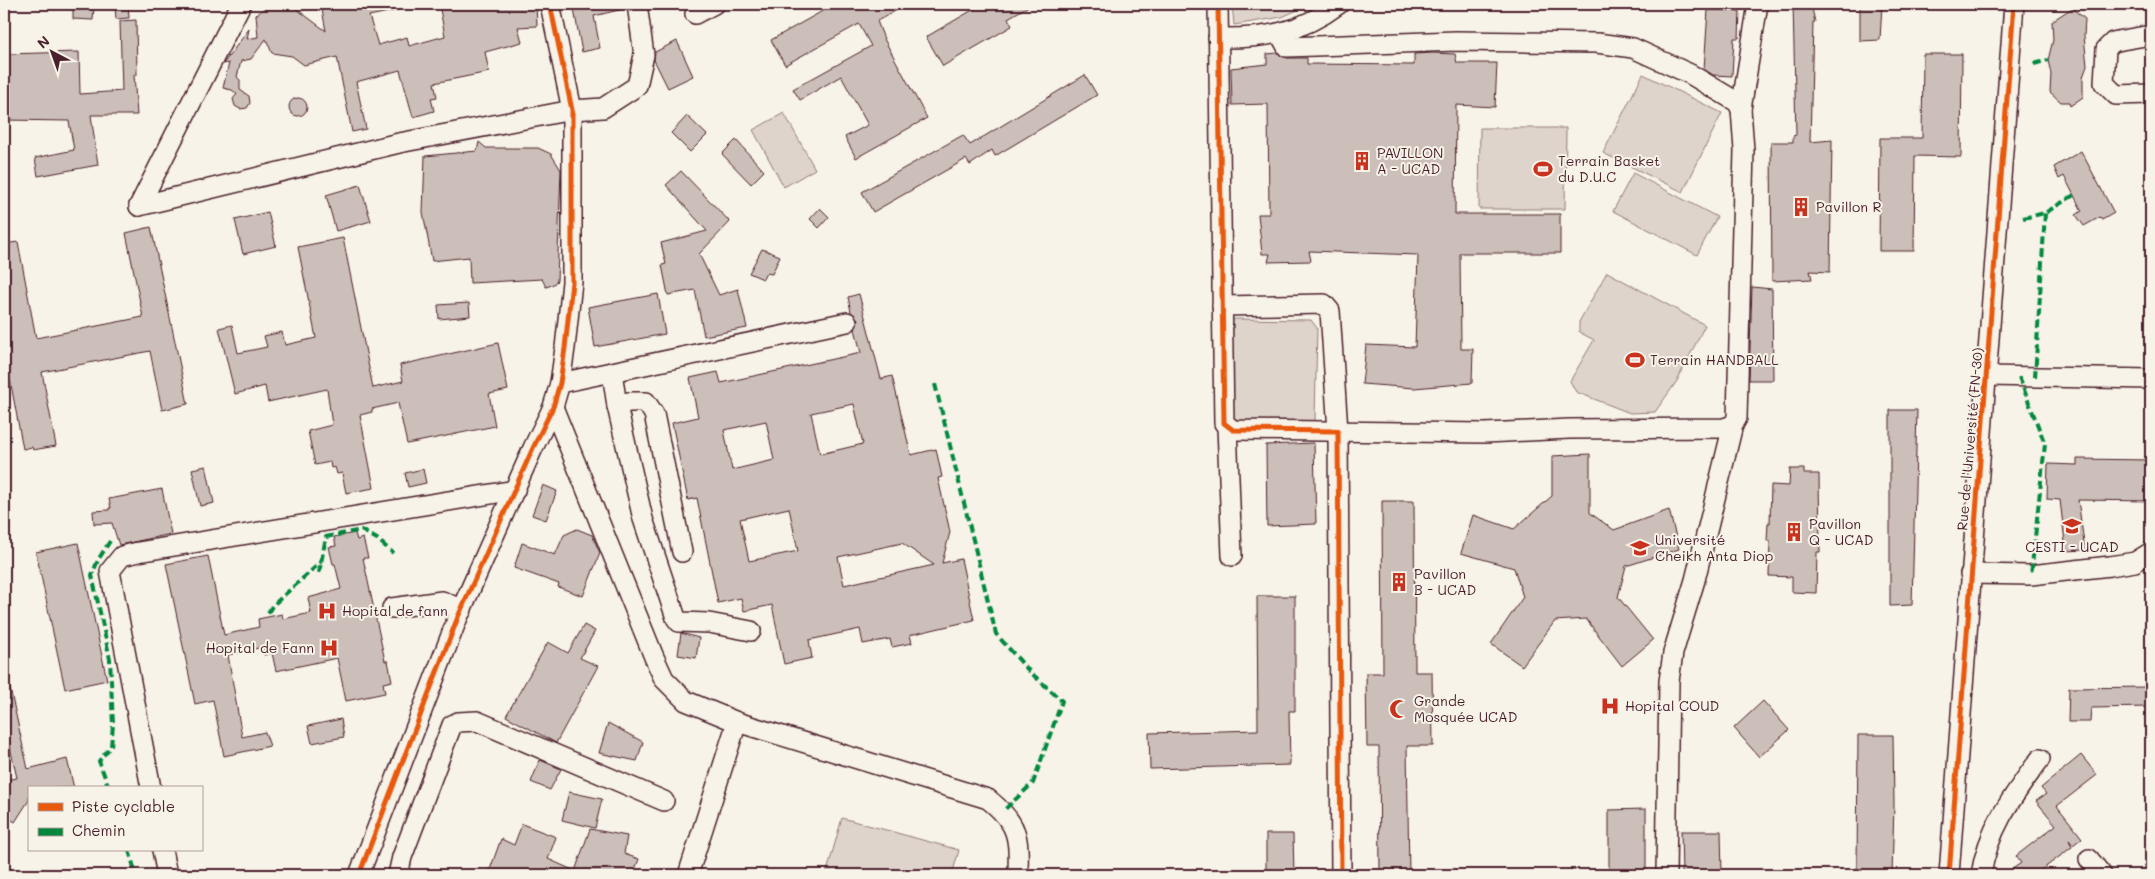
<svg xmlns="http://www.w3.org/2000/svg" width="2155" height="879" viewBox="0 0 2155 879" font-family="Mali,sans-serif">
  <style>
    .green { fill: #ded4cc; stroke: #947a7c }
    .building { fill: #ccbfb9; stroke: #4a1f2b; fill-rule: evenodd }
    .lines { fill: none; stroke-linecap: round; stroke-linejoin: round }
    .minor-casing { stroke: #4a1f2b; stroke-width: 22 }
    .minor { stroke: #f7f3e8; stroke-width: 19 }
    .quiet { stroke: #00873e; stroke-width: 4; stroke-dasharray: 8 4; stroke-linecap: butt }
    .cycleway-casing { stroke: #f7f3e8; stroke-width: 8 }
    .cycleway { stroke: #e8590c; stroke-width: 5 }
    .labels { text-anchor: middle; stroke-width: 4; stroke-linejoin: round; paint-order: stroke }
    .poi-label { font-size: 14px; fill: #4a1f2b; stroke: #f7f3e8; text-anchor: start }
    .street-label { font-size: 14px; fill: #4a1f2b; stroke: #f7f3e8 }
  </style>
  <rect width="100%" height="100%" fill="#f7f3e8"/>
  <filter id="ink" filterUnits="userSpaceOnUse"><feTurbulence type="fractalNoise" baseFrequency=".02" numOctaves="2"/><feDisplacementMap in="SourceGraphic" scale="10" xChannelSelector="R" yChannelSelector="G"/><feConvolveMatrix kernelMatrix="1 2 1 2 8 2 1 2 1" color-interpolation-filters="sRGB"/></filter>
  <g filter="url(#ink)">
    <g class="green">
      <polygon points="1232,4 1311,4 1282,17 1234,25"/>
      <polygon points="1643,74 1722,113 1683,192 1603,153"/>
      <polygon points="784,113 815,169 784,187 753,130"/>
      <polygon points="1480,128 1566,128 1565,209 1479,209"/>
      <polygon points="1633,173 1717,217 1697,255 1613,211"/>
      <polygon points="1607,272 1705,325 1677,381 1655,412 1630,413 1576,392 1570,381 1594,340 1579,332 1579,322"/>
      <polygon points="1234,319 1311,320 1317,328 1315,420 1309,424 1235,425 1229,419 1228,325"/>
      <polygon points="842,818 959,850 952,875 826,875"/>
    </g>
    <g class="building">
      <polygon points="128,4 129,18 116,19 115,6"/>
      <polygon points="270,4 290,4 326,31 321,4 398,4 398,10 369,16 378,45 407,37 409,46 445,36 439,4 536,4 537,26 518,27 522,42 485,52 489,72 434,83 437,97 431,98 434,111 413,117 400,70 356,82 366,129 352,132 337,57 304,65 292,56 272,53 266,39 251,59 241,61 237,77 240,80 240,90 249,96 250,103 247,108 240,109 235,106 233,99 237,94 232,90 223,88 229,63 223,64 249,29 247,39 258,37 256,15"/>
      <polygon points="573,4 623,4 623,9 594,16 600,48 582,52"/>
      <polygon points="835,4 908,4 877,21 884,39 927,118 856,158 845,137 868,125 841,76 800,100 793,89 871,46 859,24 785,65 771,40"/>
      <polygon points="983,4 1032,4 1008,18 1012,26 943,66 926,37"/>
      <polygon points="1793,4 1811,4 1815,22 1813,22 1810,142 1832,140 1830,272 1810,271 1812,279 1772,281 1771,142 1793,142 1793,136 1796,135"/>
      <polygon points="1860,4 1882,4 1880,40 1860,41"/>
      <polygon points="73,5 94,6 93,20 73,19"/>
      <polygon points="2072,8 2085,19 2084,36 2087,66 2083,77 2083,97 2070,106 2069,102 2061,102 2050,92 2051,74 2048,60 2053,40 2052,21"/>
      <polygon points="1708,10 1740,11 1739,38 1734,38 1732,76 1713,75 1704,69"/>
      <polygon points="136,20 137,75 134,75 137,115 91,115 98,165 38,176 35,158 74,150 69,121 4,120 4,54 79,52 80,94 122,91 120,21"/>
      <polygon points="677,41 693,76 668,88 654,60 655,52"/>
      <polygon points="1278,53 1287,58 1307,58 1307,64 1414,65 1414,54 1433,53 1455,54 1457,63 1497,63 1495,107 1456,105 1455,214 1560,214 1560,253 1460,253 1461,349 1473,349 1472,383 1414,388 1362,384 1366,345 1415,347 1418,255 1309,251 1311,261 1268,262 1270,254 1262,254 1258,214 1269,214 1268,104 1232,105 1231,68 1267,64 1267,54"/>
      <polygon points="1923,54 1962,54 1961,157 1915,156 1914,251 1879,251 1880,138 1922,138"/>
      <polygon points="1085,75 1097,95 995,156 992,150 970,165 966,159 873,212 862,192 963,135 970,145"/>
      <circle cx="298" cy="107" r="9"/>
      <polygon points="687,116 707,135 690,152 671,133"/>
      <polygon points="736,140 764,171 751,184 722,154"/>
      <polygon points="479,142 486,148 538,148 551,154 561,170 557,281 552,285 546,287 542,279 470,283 469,257 432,261 423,212 425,156 477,151"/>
      <polygon points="2081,151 2114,213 2102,220 2100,217 2084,226 2076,215 2082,211 2064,176 2059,179 2054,167"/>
      <polygon points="681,171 730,222 699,254 719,295 738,289 747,328 704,336 695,290 668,295 662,265 666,264 661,243 707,231 666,185"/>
      <polygon points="360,185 371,221 336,231 326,195"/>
      <polygon points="820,208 829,217 819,228 810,219"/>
      <polygon points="268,212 276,246 243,254 235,220"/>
      <polygon points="151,227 188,404 162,410 150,351 42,372 56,446 33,450 32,447 23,449 4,347 4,244 18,242 36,338 143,317 126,233"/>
      <polygon points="343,238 373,388 403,381 400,365 498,343 508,390 489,394 495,426 407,444 398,403 372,409 372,412 360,415 374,488 346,493 342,473 337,474 335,467 331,468 330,462 315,465 308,431 332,425 327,389 268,402 265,386 235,394 219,328 232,325 238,353 267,347 264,336 282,332 285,345 316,338 298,247"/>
      <polygon points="762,249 780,256 772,274 766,273 763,279 749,273"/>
      <polygon points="1752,287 1772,289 1773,380 1749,380"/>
      <polygon points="658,294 665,334 595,347 588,307"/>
      <path d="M 859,294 L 881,379 L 892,376 L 911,455 L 936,449 L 942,477 L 938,478 L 950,532 L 942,563 L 961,559 L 974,620 L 910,635 L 912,643 L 892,647 L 890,639 L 863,644 L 860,629 L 809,640 L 812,658 L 784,664 L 772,605 L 744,611 L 741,598 L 718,603 L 697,498 L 688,500 L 672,423 L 698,417 L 690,378 L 718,372 L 721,383 L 861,353 L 855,329 L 858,319 L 851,312 L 848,297 ZM 854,404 L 863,444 L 820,454 L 811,413 ZM 766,421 L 774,460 L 732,470 L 724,430 ZM 789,508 L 798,551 L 749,561 L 740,519 ZM 902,543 L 934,565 L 844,585 L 838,557 Z"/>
      <polygon points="469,303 470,316 439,319 438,305"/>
      <polygon points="1890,410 1917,410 1912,605 1890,606"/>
      <polygon points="1314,443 1316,524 1267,526 1266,445"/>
      <polygon points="1590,454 1590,513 1614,530 1669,510 1679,549 1626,566 1618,597 1653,640 1622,666 1586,619 1555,621 1522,666 1491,644 1523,597 1514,568 1461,553 1473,515 1514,529 1552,496 1552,456"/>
      <polygon points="2077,459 2151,460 2151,501 2078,500 2085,550 2066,551 2060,500 2047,499 2048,464 2077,465"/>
      <polygon points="206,466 214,503 200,506 192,469"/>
      <polygon points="423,469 426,483 408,487 405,473"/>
      <polygon points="1790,469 1804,469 1804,474 1819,474 1820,552 1817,552 1816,593 1792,592 1792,577 1769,576 1770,541 1767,541 1768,523 1770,523 1771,485 1789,486"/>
      <polygon points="543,485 557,491 546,520 532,515"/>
      <polygon points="162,489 171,534 119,545 112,523 94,524 93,511 109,510 109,508 111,508 109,499"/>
      <polygon points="1382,501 1414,501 1415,672 1432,672 1433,746 1407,746 1409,875 1380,875 1379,747 1367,747 1366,673 1383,673"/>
      <polygon points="577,529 592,535 600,553 583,596 558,587 559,584 514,568 522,543 555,555 564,535"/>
      <polygon points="355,533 357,540 363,538 368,558 363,558 385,661 388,661 392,681 383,683 385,693 346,701 337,658 276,671 272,653 264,655 263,647 228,655 242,737 265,732 270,746 224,756 213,700 195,704 166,564 208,556 224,635 259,627 258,619 282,614 283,619 311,613 308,598 341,589 335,564 333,564 329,547 336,546 334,537"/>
      <polygon points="78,543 107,680 65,689 36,552"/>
      <polygon points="1257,596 1295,596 1295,711 1289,711 1290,765 1150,769 1149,733 1258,730"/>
      <polygon points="584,625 595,631 580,658 598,666 556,743 506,716 548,642 568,653"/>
      <polygon points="681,633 699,638 696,658 678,655"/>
      <polygon points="9,684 28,769 67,759 74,788 29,788 29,800 15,822 4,815 4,780 17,778 4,720 4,685"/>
      <polygon points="2149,687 2150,707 2091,708 2090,722 2068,722 2069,688"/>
      <polygon points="1763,701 1789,730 1759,757 1734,728"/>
      <polygon points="341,719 344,737 312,743 308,726"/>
      <polygon points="608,723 643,742 637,761 599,753"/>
      <polygon points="1858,735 1893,735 1894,804 1892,875 1857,874"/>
      <polygon points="2081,755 2097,775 2057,806 2082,838 2073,845 2069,840 2072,847 2035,875 2004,875 2021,863 2016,856 2056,825 2036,801 2046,794 2041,788"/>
      <polygon points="540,760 561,769 550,790 531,782"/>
      <polygon points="569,792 602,799 595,828 562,820"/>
      <polygon points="1646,809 1646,875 1609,875 1609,810"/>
      <polygon points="522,824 556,837 548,859 575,871 590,829 627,836 624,854 639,859 633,875 488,875 501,839 514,845"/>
      <polygon points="1681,831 1721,831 1722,875 1682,875"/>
      <polygon points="1266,834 1293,834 1294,875 1266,875"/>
    </g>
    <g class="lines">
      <g class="minor-casing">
        <g id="minor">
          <polyline points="1218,4 1224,423 1233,430 1485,433 1569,429 1724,428 1733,425 1737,418 1744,150 1741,109 1737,102 1690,74 1633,48 1597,43 1456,41 1287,47 1280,34"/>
          <polyline points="695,14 714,4"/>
          <polyline points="2151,35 2122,40 2113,42 2106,49 2104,83 2116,95 2151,94"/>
          <path d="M 1218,38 C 1265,39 1300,33 1339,4"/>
          <polyline points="1741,109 1758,4"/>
          <polyline points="139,206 399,143 572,110 603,108 637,86 644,55 637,4"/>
          <polyline points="139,206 241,4"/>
          <polyline points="1222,306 1324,304 1330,311 1338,431 1341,875"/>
          <polyline points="612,372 617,406 643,519 676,618 679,622 709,623 751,631"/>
          <polyline points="1987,376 2151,379"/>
          <polyline points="560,383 847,322"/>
          <polyline points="617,406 628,402 646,402 654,414 682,552"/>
          <path d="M 553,407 L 654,657 L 664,679 L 686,701 L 737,722 L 988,799 C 1019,824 1019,837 1018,875"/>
          <polyline points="1227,426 1232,556"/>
          <polyline points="1970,574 2031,575 2110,566 2135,562 2151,552"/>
          <polyline points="392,608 442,601 462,610"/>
          <polyline points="151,788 110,571 122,556 138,552 515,490"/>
          <polyline points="162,850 167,875"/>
          <polyline points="2089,859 2102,875"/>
          <polyline points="359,875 458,617 533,448 553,407 560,383 565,348 572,282 572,110 550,4"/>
          <polyline points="398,875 402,857 452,725 458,722 477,721 664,801"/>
          <polyline points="688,875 737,722"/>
          <polyline points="1666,875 1669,681 1673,653 1695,580 1733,425"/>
          <polyline points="1949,875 2014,4"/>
          <path d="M 1981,875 C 1988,828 2013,796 2040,759"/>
        </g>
      </g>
      <use href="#minor" class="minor"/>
      <g class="quiet">
        <polyline points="2034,64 2048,60"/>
        <polyline points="2023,218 2045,213 2074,195"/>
        <polyline points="2019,377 2045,444 2031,575"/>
        <polyline points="2035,377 2045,213"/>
        <polyline points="935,384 996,634 1029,671 1062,701 1033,783 1003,811"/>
        <polyline points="319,573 326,537 361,530 377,539 393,553"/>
        <polyline points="268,613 272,606 321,562"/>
        <polyline points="109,788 99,761 111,746 113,725 110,659 92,575 98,560 110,541"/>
        <polyline points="129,850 136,875"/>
      </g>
      <g class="cycleway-casing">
        <g id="cycleway">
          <polyline points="1218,4 1224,423 1233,430 1338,431 1341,875"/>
          <polyline points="359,875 458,617 533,448 553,407 560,383 565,348 572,282 572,110 550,4"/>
          <polyline points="1949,875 2014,4"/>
        </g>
      </g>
      <use href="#cycleway" class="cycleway"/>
    </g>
  </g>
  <defs>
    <g id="building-bare" transform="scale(1.5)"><path d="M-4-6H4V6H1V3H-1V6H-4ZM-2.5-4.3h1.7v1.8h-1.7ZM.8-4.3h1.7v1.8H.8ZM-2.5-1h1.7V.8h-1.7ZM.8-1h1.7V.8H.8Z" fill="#c8321e" stroke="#f7f3e8" stroke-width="2.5" paint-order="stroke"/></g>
    <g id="stadium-bare" transform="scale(1.5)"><path d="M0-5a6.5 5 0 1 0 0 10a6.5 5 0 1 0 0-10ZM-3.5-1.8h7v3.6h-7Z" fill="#c8321e" stroke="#f7f3e8" stroke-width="2.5" paint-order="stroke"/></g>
    <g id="university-bare" transform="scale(1.5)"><path d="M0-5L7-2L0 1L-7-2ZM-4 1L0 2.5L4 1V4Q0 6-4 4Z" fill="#c8321e" stroke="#f7f3e8" stroke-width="2.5" paint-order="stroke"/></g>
    <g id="hospital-bare" transform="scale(1.5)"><path d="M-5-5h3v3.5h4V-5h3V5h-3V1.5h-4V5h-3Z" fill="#c8321e" stroke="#f7f3e8" stroke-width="2.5" paint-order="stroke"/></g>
    <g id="mosque-bare" transform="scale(1.5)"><path d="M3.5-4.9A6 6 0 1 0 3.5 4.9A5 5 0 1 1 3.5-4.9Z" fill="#c8321e" stroke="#f7f3e8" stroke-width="2.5" paint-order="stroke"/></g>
  </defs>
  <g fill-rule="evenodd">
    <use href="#building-bare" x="1362" y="161"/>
    <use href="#stadium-bare" x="1543" y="169"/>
    <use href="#building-bare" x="1801" y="207"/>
    <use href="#stadium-bare" x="1635" y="360"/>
    <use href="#university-bare" x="2072" y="526"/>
    <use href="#building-bare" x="1794" y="532"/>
    <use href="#university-bare" x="1640" y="548"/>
    <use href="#building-bare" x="1399" y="582"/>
    <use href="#hospital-bare" x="327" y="611"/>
    <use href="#hospital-bare" x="329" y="648"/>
    <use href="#hospital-bare" x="1610" y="706"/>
    <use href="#mosque-bare" x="1399" y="709"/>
  </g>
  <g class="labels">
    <g class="poi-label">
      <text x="1377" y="158">PAVILLON<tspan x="1377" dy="16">A - UCAD</tspan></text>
      <text x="1558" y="166">Terrain Basket<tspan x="1558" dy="16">du D.U.C</tspan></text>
      <text x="1816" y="212">Pavillon R</text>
      <text x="1650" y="365">Terrain HANDBALL</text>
      <text x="1809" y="529">Pavillon<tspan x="1809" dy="16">Q - UCAD</tspan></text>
      <text x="1655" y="545">Université<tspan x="1655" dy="16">Cheikh Anta Diop</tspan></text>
      <text x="2072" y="552" text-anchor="middle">CESTI - UCAD</text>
      <text x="1414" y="579">Pavillon<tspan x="1414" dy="16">B - UCAD</tspan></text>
      <text x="342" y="616">Hopital de fann</text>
      <text x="314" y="653" text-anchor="end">Hopital de Fann</text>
      <text x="1414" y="706">Grande<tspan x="1414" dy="16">Mosquée UCAD</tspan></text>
      <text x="1625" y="711">Hopital COUD</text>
    </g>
    <g class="street-label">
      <text transform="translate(1970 439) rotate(-85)" y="5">Rue de l'Université (FN-30)</text>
    </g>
  </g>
  <rect width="2155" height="879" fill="none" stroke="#f7f3e8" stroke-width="20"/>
  <rect x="10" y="10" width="2135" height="859" fill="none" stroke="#4a1f2b" stroke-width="2" filter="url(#ink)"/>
  <rect x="28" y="786" width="175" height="65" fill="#f7f3e8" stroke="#b29e9c"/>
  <rect x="38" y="803" width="25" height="8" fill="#e8590c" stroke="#b29e9c"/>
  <text x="72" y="812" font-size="15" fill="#4a1f2b">Piste cyclable</text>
  <rect x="38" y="828" width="25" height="8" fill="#00873e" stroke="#b29e9c"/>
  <text x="72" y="836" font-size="15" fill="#4a1f2b">Chemin</text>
  <g transform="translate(52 52) rotate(319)" stroke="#f7f3e8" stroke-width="4" paint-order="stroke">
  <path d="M0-4L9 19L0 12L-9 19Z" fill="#4a1f2b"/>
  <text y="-8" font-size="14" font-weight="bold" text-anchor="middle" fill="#4a1f2b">N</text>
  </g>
</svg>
